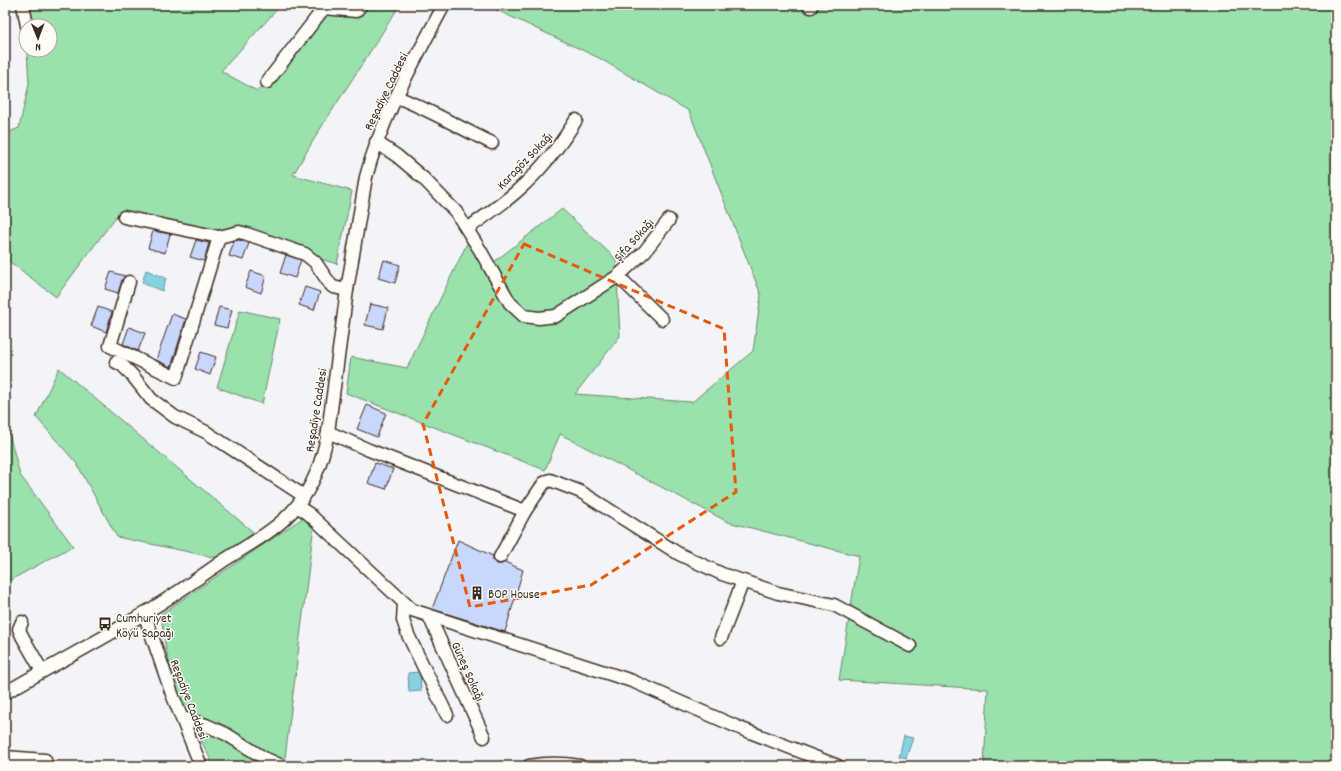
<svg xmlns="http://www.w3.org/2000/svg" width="1341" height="771" viewBox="0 0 1341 771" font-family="Dekko,sans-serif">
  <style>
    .green { fill: #9ae1ae; stroke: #6a8666 }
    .water { fill: #84d2e2; stroke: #678f94 }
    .building { fill: #c9d6fd; stroke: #3b2a1e }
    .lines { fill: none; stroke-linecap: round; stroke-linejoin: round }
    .minor-casing { stroke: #3b2a1e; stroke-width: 15 }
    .minor { stroke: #fdfcf7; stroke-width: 12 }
    .marked { fill: none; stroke: #e8590c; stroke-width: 3; stroke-dasharray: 8 5; stroke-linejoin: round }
    .labels { text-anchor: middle; stroke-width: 3; stroke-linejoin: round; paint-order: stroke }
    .street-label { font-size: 13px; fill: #3b2a1e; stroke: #fdfcf7 }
    .poi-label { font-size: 13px; fill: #3b2a1e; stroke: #fdfcf7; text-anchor: start }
  </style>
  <rect width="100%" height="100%" fill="#f3f4f8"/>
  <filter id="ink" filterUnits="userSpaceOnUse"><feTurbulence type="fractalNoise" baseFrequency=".025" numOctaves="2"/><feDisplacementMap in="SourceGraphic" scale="8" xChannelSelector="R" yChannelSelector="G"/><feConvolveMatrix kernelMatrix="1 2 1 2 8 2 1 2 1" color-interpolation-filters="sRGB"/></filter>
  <g filter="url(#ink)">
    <g class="green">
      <polygon points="24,5 281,5 221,71 257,91 322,13 347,17 355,5 400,5 317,134 293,175 352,191 337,264 230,231 118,214 56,297 9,261 5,262 5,134 19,128 29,84 27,50 50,50 50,26 26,26 26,40"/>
      <polygon points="486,5 1336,5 1336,766 984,766 988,689 839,680 859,556 728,522 560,434 545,470 346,393 351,357 407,368 472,233 494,262 562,209 616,259 620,336 575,394 692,402 753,351 761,295 689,111 599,58"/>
      <polygon points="240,310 280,319 262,404 217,387"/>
      <polygon points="59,368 259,537 218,558 117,537 77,464 36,417"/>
      <polygon points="5,418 20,475 73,546 5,583"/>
      <polygon points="316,509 284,766 214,766 177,693 166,650 161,614"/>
    </g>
    <g class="water">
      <polygon points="146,270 166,278 162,291 142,283"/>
      <polygon points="420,672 421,691 409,692 408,673"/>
      <polygon points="904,736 913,738 906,758 899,756"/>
    </g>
    <g class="building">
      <polygon points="153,231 170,234 165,253 148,248"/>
      <polygon points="196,240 209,243 204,261 190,257"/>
      <polygon points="239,240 249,243 243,260 229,256 234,241"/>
      <polygon points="286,255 301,260 295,278 280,273"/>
      <polygon points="384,260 400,265 395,283 378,278"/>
      <polygon points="251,271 266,276 261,293 245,287"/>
      <polygon points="111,272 125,276 122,280 118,293 105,289"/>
      <polygon points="305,287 320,292 314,310 299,305"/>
      <polygon points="370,304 388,308 383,329 365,325"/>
      <polygon points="98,307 112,312 106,332 91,326"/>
      <polygon points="219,307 232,310 227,328 214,325"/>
      <polygon points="172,314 186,319 171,367 156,360"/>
      <polygon points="129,327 145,333 138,351 123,344"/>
      <polygon points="201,352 216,357 210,375 195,369"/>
      <polygon points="367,405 386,413 377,437 357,429"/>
      <polygon points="375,463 393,469 386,489 368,483"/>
      <polygon points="458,540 493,556 493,561 497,564 501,564 505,562 523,570 505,632 432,609"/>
    </g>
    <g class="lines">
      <g class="minor-casing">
        <g id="minor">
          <polyline points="23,5 27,26"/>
          <polyline points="808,5 811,7"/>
          <polyline points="267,82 324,8 356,11 361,5"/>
          <path d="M 397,97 C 430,110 460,128 492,143"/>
          <polyline points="376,142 397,156 423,178 456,212 480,250 510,303 524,316 539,318 556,316 618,276 662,319"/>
          <polyline points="124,217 219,237 239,232 247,234 305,254 315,262 330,284 333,287 347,290"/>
          <path d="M 467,229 C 484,217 501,205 516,192 C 539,172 560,146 576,120"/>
          <polyline points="618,276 645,251 669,220"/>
          <polyline points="129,282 110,346 176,378 219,237"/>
          <polyline points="116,362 122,365 132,375 151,399 175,417 206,432 304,496"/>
          <polyline points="328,432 369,450 525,511 544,483 550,480 581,492 679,554 722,574 778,593 834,605 910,646"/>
          <polyline points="297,506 309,514 412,610 632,681 742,729 838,766"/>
          <polyline points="500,557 525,511"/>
          <polyline points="404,603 403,620 408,635 447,715"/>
          <polyline points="144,613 172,694 201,766"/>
          <polyline points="429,616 484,737"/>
          <polyline points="22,622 19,629 22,636 42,671"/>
          <polyline points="721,638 743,581"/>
          <path d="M 5,693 C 51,666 99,641 145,613 C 172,597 197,579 223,561 C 248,545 277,530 296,507 C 314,486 323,459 328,432 L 347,290 L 366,177 C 382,116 415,60 444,5"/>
          <polyline points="182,718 206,725 226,734 264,758 282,766"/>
          <polyline points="5,757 45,760 47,766"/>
          <path d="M 529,766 C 546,763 562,763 580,766"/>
        </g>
      </g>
      <use href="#minor" class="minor"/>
    </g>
  </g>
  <path class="marked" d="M 524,244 L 724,329 L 736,492 L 591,585 L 470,607 L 423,424 Z"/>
  <defs>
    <g id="building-bare" transform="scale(1.08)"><path d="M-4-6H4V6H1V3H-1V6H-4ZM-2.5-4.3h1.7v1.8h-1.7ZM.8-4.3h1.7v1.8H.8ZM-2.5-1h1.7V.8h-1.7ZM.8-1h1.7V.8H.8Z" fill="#3b2a1e" stroke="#fdfcf7" stroke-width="2.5" paint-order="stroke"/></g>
    <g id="bus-bare" transform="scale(1.08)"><path d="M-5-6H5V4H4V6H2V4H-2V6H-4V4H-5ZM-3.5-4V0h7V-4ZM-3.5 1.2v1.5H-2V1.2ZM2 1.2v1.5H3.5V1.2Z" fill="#3b2a1e" stroke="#fdfcf7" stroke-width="2.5" paint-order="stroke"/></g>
  </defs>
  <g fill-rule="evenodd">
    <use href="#building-bare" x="477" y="593"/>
    <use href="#bus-bare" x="105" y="624"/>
  </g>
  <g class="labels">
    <g class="street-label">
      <text transform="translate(385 91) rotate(-64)" y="5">Reşadiye Caddesi</text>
      <text transform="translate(524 160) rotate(-46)" y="5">Karagöz Sokağı</text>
      <text transform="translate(633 239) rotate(-48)" y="5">Şifa Sokağı</text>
      <text transform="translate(315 410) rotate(-81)" y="5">Reşadiye Caddesi</text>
      <text transform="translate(469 671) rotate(66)" y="5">Güneş Sokağı</text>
      <text transform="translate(190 699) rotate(69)" y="5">Reşadiye Caddesi</text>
    </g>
    <g class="poi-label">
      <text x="488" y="598">BOP House</text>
      <text x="116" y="622">Cumhuriyet<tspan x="116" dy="15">Köyü Sapağı</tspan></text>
    </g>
  </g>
  <rect width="1341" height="771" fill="none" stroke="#fdfcf7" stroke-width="20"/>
  <rect x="10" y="10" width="1321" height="751" fill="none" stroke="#3b2a1e" stroke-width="1.5" filter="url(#ink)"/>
  <g transform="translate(38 38) rotate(179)"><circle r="19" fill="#fdfcf7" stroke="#afa8a0"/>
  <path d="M0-3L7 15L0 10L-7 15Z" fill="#3b2a1e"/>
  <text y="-6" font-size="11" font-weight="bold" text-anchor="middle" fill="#3b2a1e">N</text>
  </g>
</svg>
